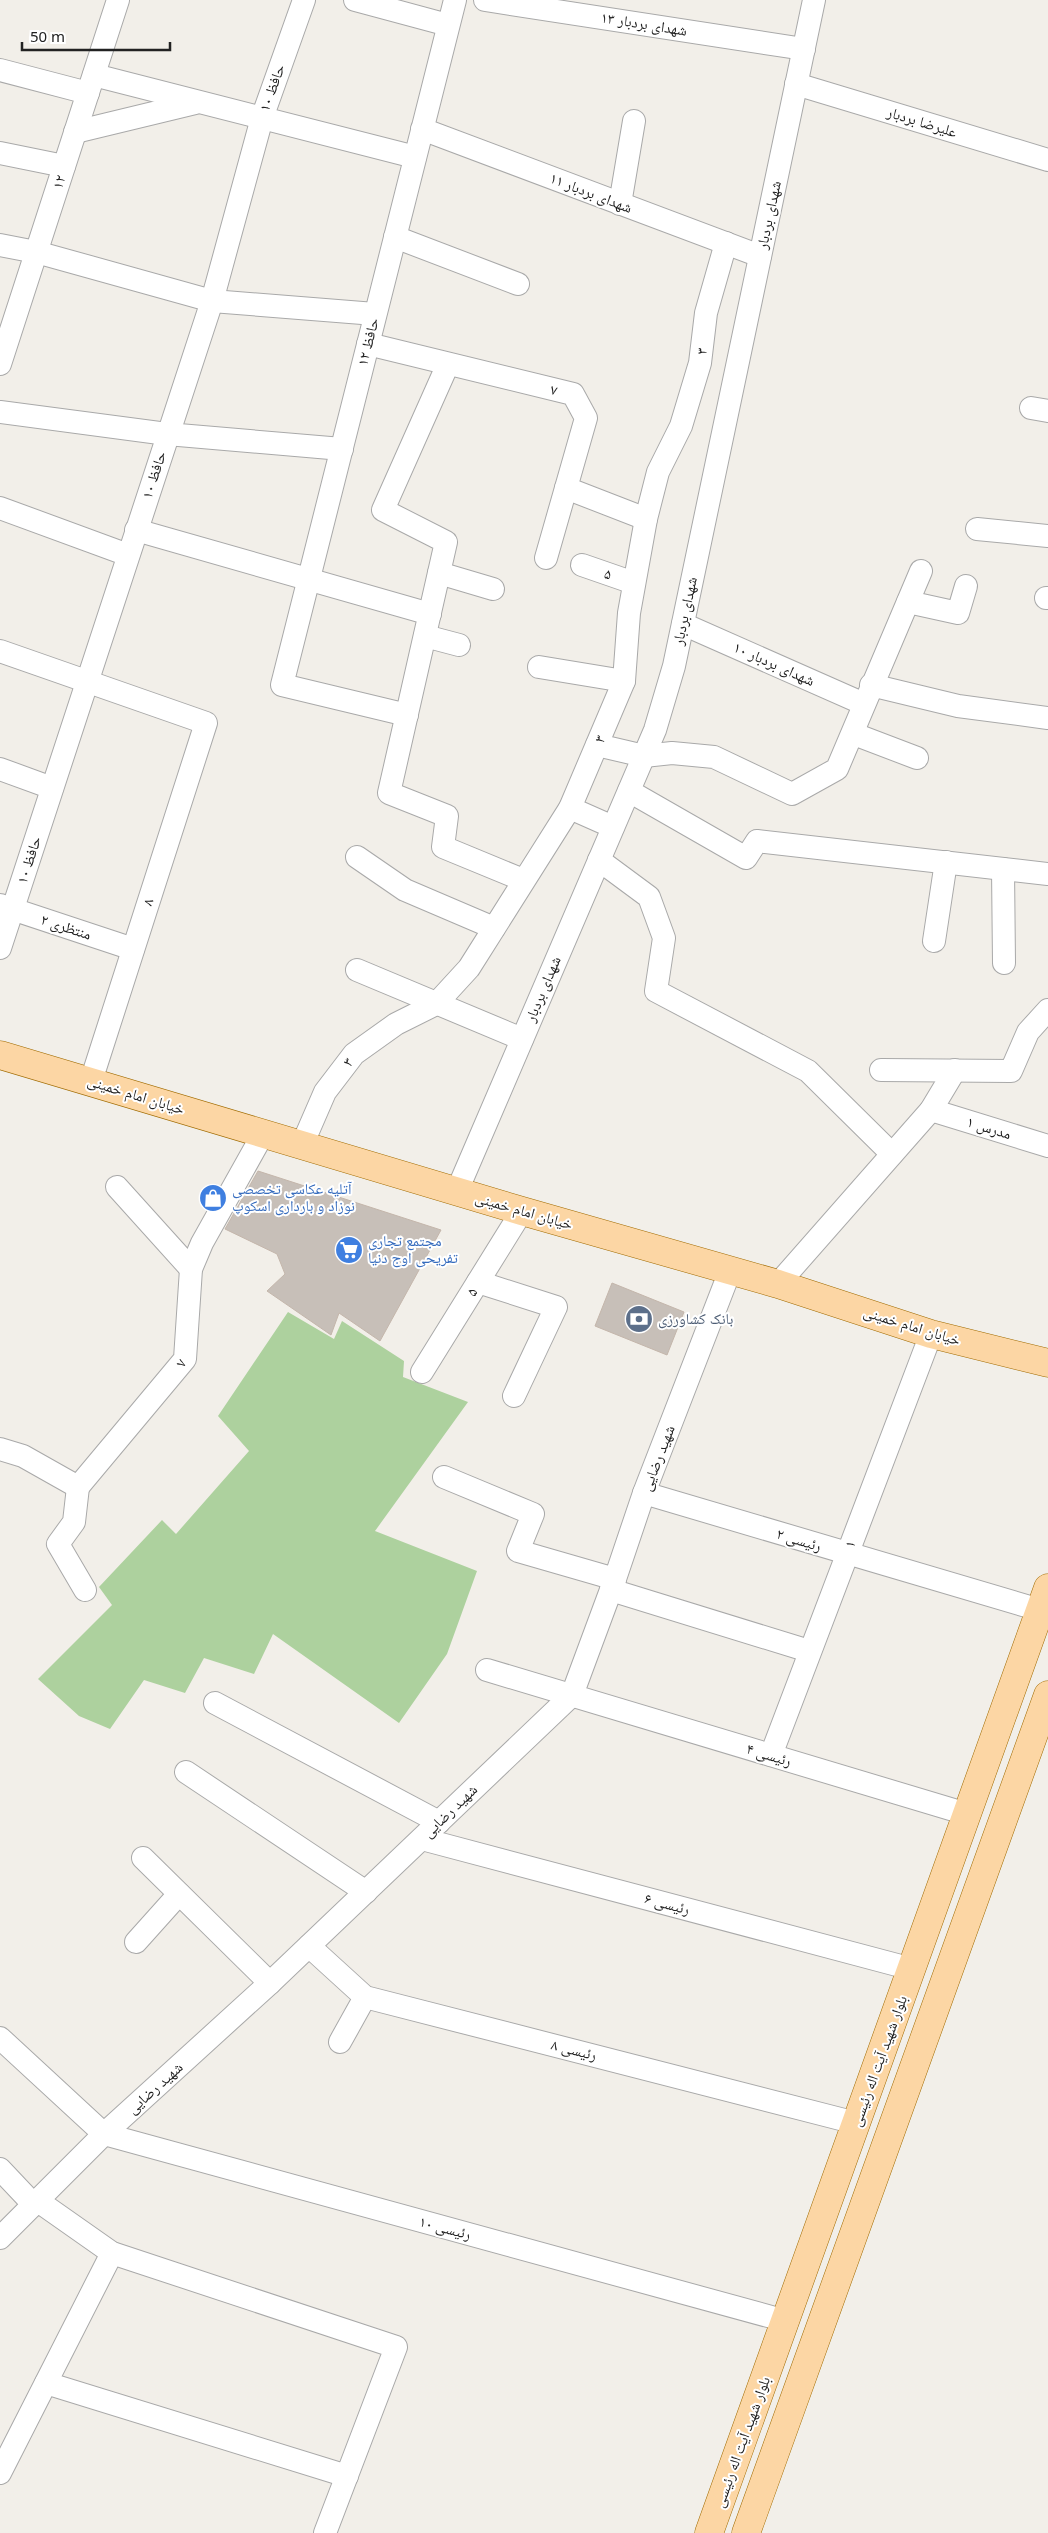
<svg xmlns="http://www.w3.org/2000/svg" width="1048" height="2533" viewBox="0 0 1048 2533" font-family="'Noto Sans','Noto Naskh Arabic',sans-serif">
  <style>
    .forest { fill: #add19e }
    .building { fill: #c7bfb8; stroke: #c4b6ab }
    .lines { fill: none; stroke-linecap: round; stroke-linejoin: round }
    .minor-casing { stroke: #a9a9a9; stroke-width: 24 }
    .major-casing { stroke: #a06b00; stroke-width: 29 }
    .minor { stroke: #fff; stroke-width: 22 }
    .major { stroke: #fcd6a4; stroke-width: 28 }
    .labels { text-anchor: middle; stroke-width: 4; stroke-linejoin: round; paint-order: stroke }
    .street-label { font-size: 15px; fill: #222; stroke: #fff }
    .shop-label { font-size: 15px; fill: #366cbe; stroke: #fff; text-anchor: start }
    .service-label { font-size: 15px; fill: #4e5e75; stroke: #fff; text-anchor: start }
  </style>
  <rect width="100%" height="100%" fill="#f2efe9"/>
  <polygon class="forest" points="288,1312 334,1339 342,1321 404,1361 403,1377 468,1402 375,1531 477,1571 447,1654 399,1723 273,1634 254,1674 204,1658 185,1693 144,1680 110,1729 79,1716 38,1679 112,1605 99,1587 162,1520 176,1534 249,1451 218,1416"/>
  <g class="building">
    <polygon points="258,1171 441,1230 380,1341 339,1313 331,1335 267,1291 285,1274 277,1254 225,1229"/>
    <polygon points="612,1283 684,1312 667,1355 595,1326"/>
  </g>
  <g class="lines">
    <g class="minor-casing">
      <g id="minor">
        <polyline points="355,0 448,25"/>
        <polyline points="485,0 804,49"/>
        <polyline points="0,70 88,93"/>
        <polyline points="94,75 415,157"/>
        <polyline points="796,84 1048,160"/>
        <polyline points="422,129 760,256"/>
        <polyline points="75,132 195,103"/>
        <polyline points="0,153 64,166"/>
        <polyline points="620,204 634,121"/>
        <polyline points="395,237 518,284"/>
        <polyline points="0,245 36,252 212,301 375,314"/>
        <polyline points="368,344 573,394 586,418 546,558"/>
        <polyline points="0,364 118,0"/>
        <polyline points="448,364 383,510 446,542 389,793 447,816 443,847 523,880"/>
        <polyline points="1031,408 1048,411"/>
        <polyline points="0,412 167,434 342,449"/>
        <polyline points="566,488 646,519"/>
        <polyline points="0,508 128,555"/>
        <polyline points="977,529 1048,536"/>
        <polyline points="136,530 430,614"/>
        <polyline points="582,565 634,583"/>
        <polyline points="439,573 493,589"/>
        <polyline points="1046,598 1048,598"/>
        <polyline points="908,602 958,613 966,586"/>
        <polyline points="683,624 864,704"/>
        <polyline points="425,636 459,645"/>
        <polyline points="0,651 206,723 91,1081"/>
        <polyline points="539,667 624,681"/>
        <polyline points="871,685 958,706 1048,718"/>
        <polyline points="407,715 282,685 455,0"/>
        <polyline points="854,734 917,758"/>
        <polyline points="597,745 644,756 672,753 714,757 792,794 837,769 921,571"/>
        <polyline points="0,769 52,788"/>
        <polyline points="629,791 746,858 757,841 1048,874"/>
        <polyline points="570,808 613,827"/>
        <polyline points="357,857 405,890 494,928"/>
        <polyline points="599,860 649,897 664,938 656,991 808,1071 892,1154"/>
        <polyline points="1003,869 1004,963"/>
        <polyline points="0,905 133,949"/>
        <polyline points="934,941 946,862"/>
        <polyline points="0,948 212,301 262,118 304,0"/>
        <polyline points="357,970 522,1039"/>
        <polyline points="881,1070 1011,1071 1028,1032 1048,1010"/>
        <polyline points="931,1110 1048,1146"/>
        <polyline points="302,1145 325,1092 354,1054 396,1024 436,1004 469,968 570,808 624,681 629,613 646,519 658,472 681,426 700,363 706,313 726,243"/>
        <polyline points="117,1187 191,1269"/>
        <polyline points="457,1191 655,730 674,666 814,0"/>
        <polyline points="478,1282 556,1307 514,1396"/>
        <polyline points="778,1284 931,1110 955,1070"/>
        <polyline points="422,1372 522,1211"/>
        <polyline points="0,1449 23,1456 78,1487 185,1359 191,1269 202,1243 263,1134"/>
        <polyline points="444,1477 533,1514 518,1551 615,1579"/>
        <polyline points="78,1487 74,1522 58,1544 85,1590"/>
        <polyline points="644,1493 1040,1610"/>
        <polyline points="611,1590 809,1651"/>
        <polyline points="487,1670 967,1814"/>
        <polyline points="215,1703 439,1822"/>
        <polyline points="771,1755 931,1334"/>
        <polyline points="186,1772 366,1892"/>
        <polyline points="422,1839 912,1969"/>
        <polyline points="143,1858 270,1983"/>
        <polyline points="136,1942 179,1894"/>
        <polyline points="309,1946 365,1997 856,2123"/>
        <polyline points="0,2038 104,2134 786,2321"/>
        <polyline points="340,2042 365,1997"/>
        <polyline points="0,2169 34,2205"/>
        <polyline points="38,2201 112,2253 396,2347 325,2533"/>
        <polyline points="0,2238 104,2134 270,1983 572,1695 615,1579 644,1493 730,1271"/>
        <polyline points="46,2383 347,2476"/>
        <polyline points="0,2473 112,2253"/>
      </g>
    </g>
    <g class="major-casing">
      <g id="major">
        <polyline points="0,1055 522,1211 778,1284 931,1334 1048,1363"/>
        <polyline points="709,2533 1048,1588"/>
        <polyline points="746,2533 1048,1695"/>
      </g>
    </g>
    <use href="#minor" class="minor"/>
    <use href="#major" class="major"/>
  </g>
  <defs>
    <g id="shop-disc" transform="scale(1.4375)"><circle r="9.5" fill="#3f7fe0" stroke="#fff"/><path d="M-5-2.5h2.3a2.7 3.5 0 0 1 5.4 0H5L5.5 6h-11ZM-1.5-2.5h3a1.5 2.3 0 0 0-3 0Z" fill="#fff"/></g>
    <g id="supermarket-disc" transform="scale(1.4375)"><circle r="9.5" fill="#3f7fe0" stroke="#fff"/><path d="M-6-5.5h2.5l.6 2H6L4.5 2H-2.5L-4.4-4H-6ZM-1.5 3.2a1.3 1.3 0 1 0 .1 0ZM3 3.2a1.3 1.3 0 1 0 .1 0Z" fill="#fff"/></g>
    <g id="bank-disc" transform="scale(1.4375)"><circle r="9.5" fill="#5c6f8a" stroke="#fff"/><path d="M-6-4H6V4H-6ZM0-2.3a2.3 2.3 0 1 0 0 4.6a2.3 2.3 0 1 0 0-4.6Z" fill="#fff"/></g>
  </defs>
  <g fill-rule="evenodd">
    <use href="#shop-disc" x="213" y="1198"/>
    <use href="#supermarket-disc" x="349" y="1250"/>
    <use href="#bank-disc" x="639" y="1319"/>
  </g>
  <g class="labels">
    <g class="street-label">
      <text transform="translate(644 24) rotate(9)" y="5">شهدای بردبار ۱۳</text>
      <text transform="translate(272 88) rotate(-70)" y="5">حافظ ۱۰</text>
      <text transform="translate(922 122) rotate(17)" y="5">علیرضا بردبار</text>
      <text transform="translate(59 182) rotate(-72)" y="5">۱۲</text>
      <text transform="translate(591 193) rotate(21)" y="5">شهدای بردبار ۱۱</text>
      <text transform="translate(769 215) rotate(-78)" y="5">شهدای بردبار</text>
      <text transform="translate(368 342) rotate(-76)" y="5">حافظ ۱۲</text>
      <text transform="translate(702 351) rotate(-84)" y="5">۳</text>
      <text transform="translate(554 390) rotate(14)" y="5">۷</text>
      <text transform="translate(154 475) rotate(-72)" y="5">حافظ ۱۰</text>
      <text transform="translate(608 574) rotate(18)" y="5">۵</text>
      <text transform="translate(685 611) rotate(-78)" y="5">شهدای بردبار</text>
      <text transform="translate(774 664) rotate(24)" y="5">شهدای بردبار ۱۰</text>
      <text transform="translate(600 739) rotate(-67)" y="5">۳</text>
      <text transform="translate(29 860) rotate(-72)" y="5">حافظ ۱۰</text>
      <text transform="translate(148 902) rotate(-72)" y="5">۸</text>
      <text transform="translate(66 927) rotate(18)" y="5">منتظری ۲</text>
      <text transform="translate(543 989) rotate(-67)" y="5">شهدای بردبار</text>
      <text transform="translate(348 1062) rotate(-53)" y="5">۳</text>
      <text transform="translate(136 1095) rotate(17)" y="5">خیابان امام خمینی</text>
      <text transform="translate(989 1128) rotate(17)" y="5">مدرس ۱</text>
      <text transform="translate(524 1211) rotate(16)" y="5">خیابان امام خمینی</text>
      <text transform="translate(472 1292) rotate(-58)" y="5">۵</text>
      <text transform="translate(912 1326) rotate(17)" y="5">خیابان امام خمینی</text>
      <text transform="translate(181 1363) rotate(-58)" y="5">۷</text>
      <text transform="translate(658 1458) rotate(-69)" y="5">شهید رضایی</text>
      <text transform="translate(799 1540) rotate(17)" y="5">رئیسی ۲</text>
      <text transform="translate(850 1544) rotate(-69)" y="5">۱</text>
      <text transform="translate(769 1755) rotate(17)" y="5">رئیسی ۴</text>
      <text transform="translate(450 1811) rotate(-44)" y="5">شهید رضایی</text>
      <text transform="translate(667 1904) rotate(15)" y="5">رئیسی ۶</text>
      <text transform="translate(574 2050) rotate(14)" y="5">رئیسی ۸</text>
      <text transform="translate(879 2061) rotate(-70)" y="5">بلوار شهید آیت اله رئیسی</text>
      <text transform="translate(155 2088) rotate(-42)" y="5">شهید رضایی</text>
      <text transform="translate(445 2228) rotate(15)" y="5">رئیسی ۱۰</text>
      <text transform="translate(742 2442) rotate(-70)" y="5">بلوار شهید آیت اله رئیسی</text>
    </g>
    <g class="shop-label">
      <text x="232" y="1194">آتلیه عکاسی تخصصی<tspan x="232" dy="17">نوزاد و بارداری اسکوپ</tspan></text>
      <text x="368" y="1246">مجتمع تجاری<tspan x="368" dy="17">تفریحی اوج دنیا</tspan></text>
    </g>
    <g class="service-label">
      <text x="658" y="1324">بانک کشاورزی</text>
    </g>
  </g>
  <path d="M22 42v8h148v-8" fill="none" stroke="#222222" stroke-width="2.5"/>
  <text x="30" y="42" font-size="15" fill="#222222" stroke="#ffffff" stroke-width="4" paint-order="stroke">50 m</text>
</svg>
